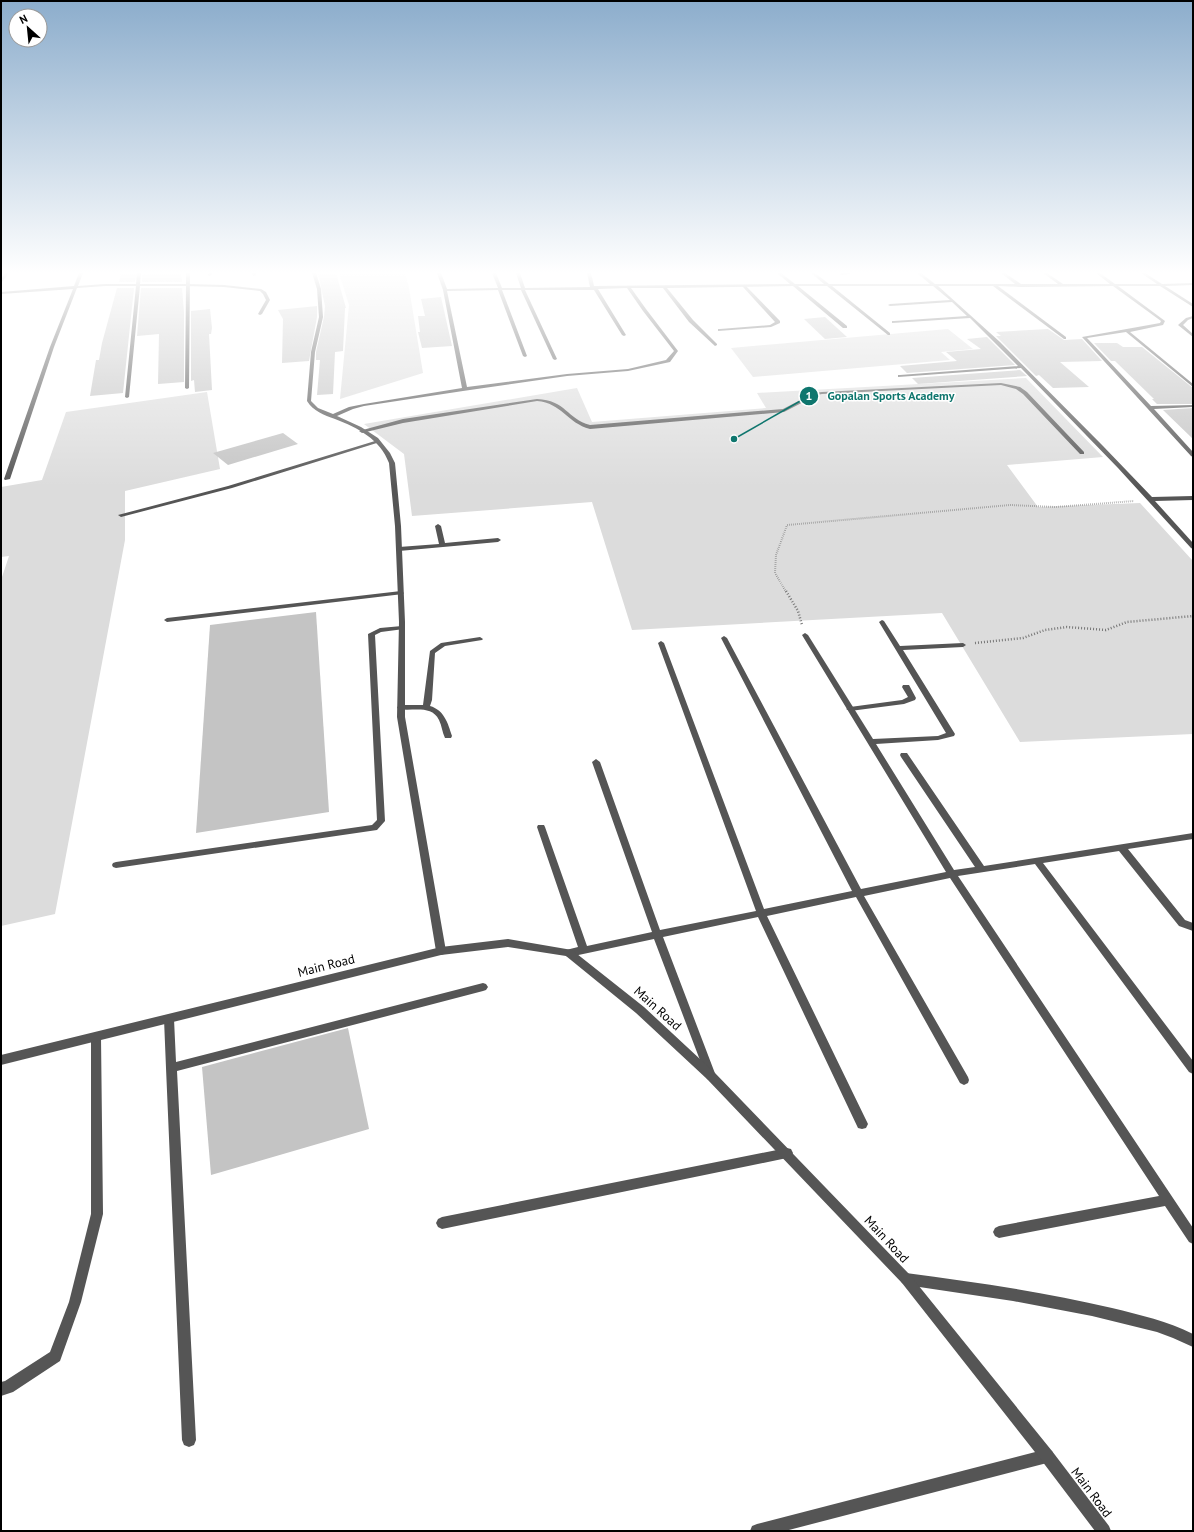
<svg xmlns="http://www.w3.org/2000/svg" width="1194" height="1532" viewBox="0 0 1194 1532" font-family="'PT Sans',sans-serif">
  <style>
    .green { fill: #dcdcdc }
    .building { fill: #c4c4c4 }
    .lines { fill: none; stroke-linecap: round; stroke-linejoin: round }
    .path-far1 { stroke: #777; stroke-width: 2; stroke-dasharray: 0.5 1.5; stroke-linecap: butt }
    .path { stroke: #777; stroke-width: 2.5; stroke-dasharray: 1 2; stroke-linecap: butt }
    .service { fill: #555; fill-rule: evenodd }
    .minor { fill: #555; fill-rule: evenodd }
    .tertiary { fill: #555; fill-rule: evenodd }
    .labels { text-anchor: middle; stroke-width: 3; stroke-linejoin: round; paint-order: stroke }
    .near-street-label { font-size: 13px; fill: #000; stroke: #fff }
    .leader { fill: none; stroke: #0f766e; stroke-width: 1.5 }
    .callout-dot { fill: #0f766e; stroke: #fff; stroke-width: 1.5 }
    .mark-label { font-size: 12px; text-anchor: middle; font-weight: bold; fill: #fff }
    .callout-label { font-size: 12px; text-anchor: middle; font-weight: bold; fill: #0f766e; stroke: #fff; stroke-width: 3; stroke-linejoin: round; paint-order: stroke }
  </style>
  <rect width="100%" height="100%" fill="#fff"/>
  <g class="green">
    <polygon points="339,273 405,273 409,288 423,373 340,399 349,305"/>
    <polygon points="948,329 973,349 941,352 950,360 753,377 731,348"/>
    <polygon points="1026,378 1103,457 1007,465 1038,507 1140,503 1193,561 1193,734 1020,742 942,613 632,630 592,502 412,516 404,454 364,424 577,388 592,422 766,408 757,393"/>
    <polygon points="207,392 220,469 125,491 125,540 55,914 1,926 1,580 9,556 1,557 1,487 42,480 66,412"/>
  </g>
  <g class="building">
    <polygon points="121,273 136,273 135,282 119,282"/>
    <polygon points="168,273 181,273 182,282 142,282 142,275"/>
    <polygon points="318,273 336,273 346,308 345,308 343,351 335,352 333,394 317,395 320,360 316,360 316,352 324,317 325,306"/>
    <polygon points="117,288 134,288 123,393 90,396 96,360 99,360 102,343"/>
    <polygon points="141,288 182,288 184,312 184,382 158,384 159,334 137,336"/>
    <polygon points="441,297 452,346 422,348 418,332 420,332 418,316 425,316 421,299"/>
    <polygon points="317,306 317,317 309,361 282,363 283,319 278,310"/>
    <polygon points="210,309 212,328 211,334 209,334 212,390 195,392 194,380 191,381 191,311"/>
    <polygon points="825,317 847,337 825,339 804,319"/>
    <polygon points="1048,329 1064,340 1082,339 1102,361 1060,362 1089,387 1053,388 1039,375 1036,376 996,336 1001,336 996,332"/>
    <polygon points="987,337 1015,365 907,373 900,366 957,361 946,352 981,349 967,339"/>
    <polygon points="1094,343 1117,343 1123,347 1142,347 1193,388 1193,404 1157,404 1152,399 1154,399 1115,361 1111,361"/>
    <polygon points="1020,370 1027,376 918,384 912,378"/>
    <polygon points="1193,408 1193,439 1163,410"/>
    <polygon points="283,433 298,444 228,465 213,453"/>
    <polygon points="316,612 329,812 196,833 210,625"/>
    <polygon points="348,1028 369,1129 211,1175 202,1067"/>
  </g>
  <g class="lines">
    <polyline class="path-far1" points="786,592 775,573 776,555 787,525 1010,505 1055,507 1134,501"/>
    <g class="path">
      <polyline points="786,591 798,611 802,625"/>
      <polyline points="975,643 1023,638 1045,630 1067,627 1106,630 1127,622 1193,616"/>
    </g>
    <g class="service">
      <polygon points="187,284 224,285 261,289 266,292 270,300 262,314 260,315 258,314 266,300 263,294 260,291 224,287 186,286"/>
      <polygon points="743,285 745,285 780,321 780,323 771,327 718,331 718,329 720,329 770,325 775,322 743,287"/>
      <path d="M 1001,383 L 1020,387 L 1027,392 L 1084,452 L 1084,454 L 1080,454 L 1023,394 L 1016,389 L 1001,385 L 822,394 L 817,395 L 784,412 L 590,429 C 567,423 562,403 537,401 L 403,423 L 362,433 L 359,431 L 403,419 L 537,399 C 566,400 567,419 590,425 L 783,409 L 814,393 L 822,392 Z"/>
      <polygon points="375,441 380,442 232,488 121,517 118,515 228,486"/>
      <polygon points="438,524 441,526 445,543 498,538 501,540 498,542 399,551 396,549 399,547 439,544 435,526"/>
      <polygon points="401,591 404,593 403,594 167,622 164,620 167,618"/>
      <polygon points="402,626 405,628 404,629 381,632 375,635 385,821 377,830 116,868 113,867 112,865 113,863 116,862 372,825 377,820 368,634 380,628"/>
      <path d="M 480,637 L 483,639 L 482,640 L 445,646 L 435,653 L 432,700 L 430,706 C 444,710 448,723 452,736 L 451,738 L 445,738 C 442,732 442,726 439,720 C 431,704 412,712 398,709 L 397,707 L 401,705 L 423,705 L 430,651 L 441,643 Z"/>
      <polygon points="903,685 909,685 916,698 915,700 904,704 850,711 846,709 850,707 902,700 908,697 902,687"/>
      <polygon points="483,983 486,984 488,987 486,990 483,991 177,1071 196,1440 194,1445 189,1447 184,1445 182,1440 166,1068 164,1019 165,1016 169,1015 173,1016 174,1019 176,1062"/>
      <polygon points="96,1033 100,1034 101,1037 103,1214 81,1302 60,1361 13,1392 1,1396 1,1382 5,1381 50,1352 69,1302 91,1214 91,1037 92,1034"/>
      <polygon points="787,1148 791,1149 793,1153 791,1157 787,1158 442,1229 438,1227 436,1223 438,1219 442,1217"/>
      <polygon points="1047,1449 1052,1451 1054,1456 1052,1461 1047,1463 785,1531 750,1531 752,1526 757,1524"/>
    </g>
    <g class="minor">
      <polygon points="5,273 9,273 1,283 1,279"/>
      <polygon points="79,273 83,273 78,286 105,284 136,284 137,273 141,273 140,284 186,284 186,273 190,273 189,388 187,389 185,388 186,286 140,286 129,397 127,398 125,397 136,286 105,286 77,288 54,347 10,479 5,480 4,479 50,347 73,289 1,294 1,292 74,286"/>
      <polygon points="209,273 213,273 210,276 208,275"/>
      <polygon points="252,273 256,273 256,275 253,276"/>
      <path d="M 312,273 L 316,273 L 321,289 L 323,317 L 315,352 L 311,401 L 318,408 L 333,414 L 349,407 L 364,404 L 462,388 L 443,290 L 437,273 L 441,273 L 447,289 L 498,288 L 492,273 L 496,273 L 502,288 L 521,288 L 516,273 L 520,273 L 525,288 L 590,287 L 587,273 L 591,273 L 594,286 L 790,284 L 777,273 L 781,273 L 795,284 L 824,284 L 811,273 L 815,273 L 829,284 L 930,284 L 917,273 L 921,273 L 935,284 L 1015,284 L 1001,273 L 1005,273 L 1021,284 L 1058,284 L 1043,273 L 1047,273 L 1063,284 L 1110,284 L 1096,273 L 1100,273 L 1115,284 L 1157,284 L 1141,273 L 1145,273 L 1162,284 L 1193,283 L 1193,285 L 1165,286 L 1193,304 L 1193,307 L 1160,286 L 1118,286 L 1165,321 L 1163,325 L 1130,332 L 1193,384 L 1193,387 L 1126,332 L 1087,338 L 1151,406 L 1193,405 L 1193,407 L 1154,409 L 1193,452 L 1193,457 L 1191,456 L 1082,337 L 1160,323 L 1161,321 L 1113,286 L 1021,287 L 998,286 L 1066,337 L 1066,339 L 1064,339 L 993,286 L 938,286 L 1000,342 L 1103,446 L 1152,497 L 1193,496 L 1193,500 L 1155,501 L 1193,543 L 1193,549 L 1191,548 L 1118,468 L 1021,368 L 898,377 L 898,375 L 900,375 L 1018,366 L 970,318 L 892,323 L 892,321 L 894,321 L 967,316 L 952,302 L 890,306 L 888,305 L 890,304 L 950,300 L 933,286 L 832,286 L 890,333 L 890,335 L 888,335 L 827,286 L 798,286 L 847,326 L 847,328 L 843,328 L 793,286 L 667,288 L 693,320 L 717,344 L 717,345 L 715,346 L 689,322 L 663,288 L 631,288 L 646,309 L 678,351 L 670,362 L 628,371 L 567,376 L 463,391 L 364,406 L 353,409 L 337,416 L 361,427 L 378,438 L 390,453 L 395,463 L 401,526 L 405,622 L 405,717 L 446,951 L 444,954 L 441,955 L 438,954 L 436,951 L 397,717 L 399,622 L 395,526 L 389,463 C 380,439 358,428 335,419 C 324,415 313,411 307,401 L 311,352 L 319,317 L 317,289 ZM 627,288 L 643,311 L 674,351 L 666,360 L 628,369 L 567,374 L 467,387 L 447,291 L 498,290 L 523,356 L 525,357 L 527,356 L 502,290 L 521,290 L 553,359 L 555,360 L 557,359 L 525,290 L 594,290 L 622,335 L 624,336 L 626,335 L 598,289 Z"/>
      <polygon points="840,273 855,273 841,275"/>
      <polygon points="1193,316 1193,318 1188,320 1183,325 1193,334 1193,337 1178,325 1186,318"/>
      <polygon points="882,620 884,621 900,646 963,643 966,645 963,647 903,650 955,734 954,736 938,740 876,744 954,870 975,867 901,757 900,755 901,753 907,753 984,866 1193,833 1193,839 1128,849 1185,920 1193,923 1193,931 1179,926 1119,851 1043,863 1193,1061 1193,1074 1189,1072 1035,864 958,876 1193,1228 1193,1244 1189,1242 1165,1206 999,1238 995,1236 993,1232 995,1228 999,1226 1159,1196 950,878 864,896 968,1077 969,1080 968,1083 964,1085 960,1083 856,897 767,916 868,1124 866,1128 862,1129 858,1128 758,917 663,937 716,1076 715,1079 711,1081 707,1079 706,1076 654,939 569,957 566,956 564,953 566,950 578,947 537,827 538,825 544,825 545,827 587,946 652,932 592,762 596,759 600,762 660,930 756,911 658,643 661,641 664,643 764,909 852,891 721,638 724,636 727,638 861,889 946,872 802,635 805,633 808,635 873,739 938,736 946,733 879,622"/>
      <path d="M 906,1273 C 975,1282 1044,1292 1112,1308 C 1140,1315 1168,1321 1193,1334 L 1193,1347 L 1173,1338 L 1157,1332 L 1092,1316 L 1013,1301 L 906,1285 L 902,1283 L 900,1279 L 902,1275 Z"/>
    </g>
    <polygon class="tertiary" points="508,939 572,950 644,1007 715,1073 910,1275 1052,1451 1109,1526 1111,1531 1095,1531 1042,1461 902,1283 707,1079 636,1013 566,956 508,947 441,955 1,1065 1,1055 441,947"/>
  </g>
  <linearGradient id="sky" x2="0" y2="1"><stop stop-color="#8cadcc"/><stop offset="0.56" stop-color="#fff"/><stop offset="1" stop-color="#fff" stop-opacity="0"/></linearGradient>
  <rect width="1194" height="487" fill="url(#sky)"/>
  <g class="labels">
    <g class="near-street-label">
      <text transform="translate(326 965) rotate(-14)" y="5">Main Road</text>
      <text transform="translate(658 1008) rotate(42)" y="5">Main Road</text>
      <text transform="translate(887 1239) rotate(47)" y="5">Main Road</text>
      <text transform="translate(1092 1492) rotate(53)" y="5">Main Road</text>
    </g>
  </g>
  <path class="leader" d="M734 439L809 396"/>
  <g class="callout-dot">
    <circle cx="734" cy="439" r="4"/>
    <circle cx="809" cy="396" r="10"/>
  </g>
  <g class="mark-label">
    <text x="809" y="400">1</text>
  </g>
  <g class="callout-label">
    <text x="891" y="400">Gopalan Sports Academy</text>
  </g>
  <rect width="1194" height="1532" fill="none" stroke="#000000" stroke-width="4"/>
  <g transform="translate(28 28) rotate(333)"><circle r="19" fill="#ffffff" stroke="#999999"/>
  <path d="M0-3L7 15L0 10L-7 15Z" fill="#000000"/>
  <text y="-6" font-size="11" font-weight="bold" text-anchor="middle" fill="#000000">N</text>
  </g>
</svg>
